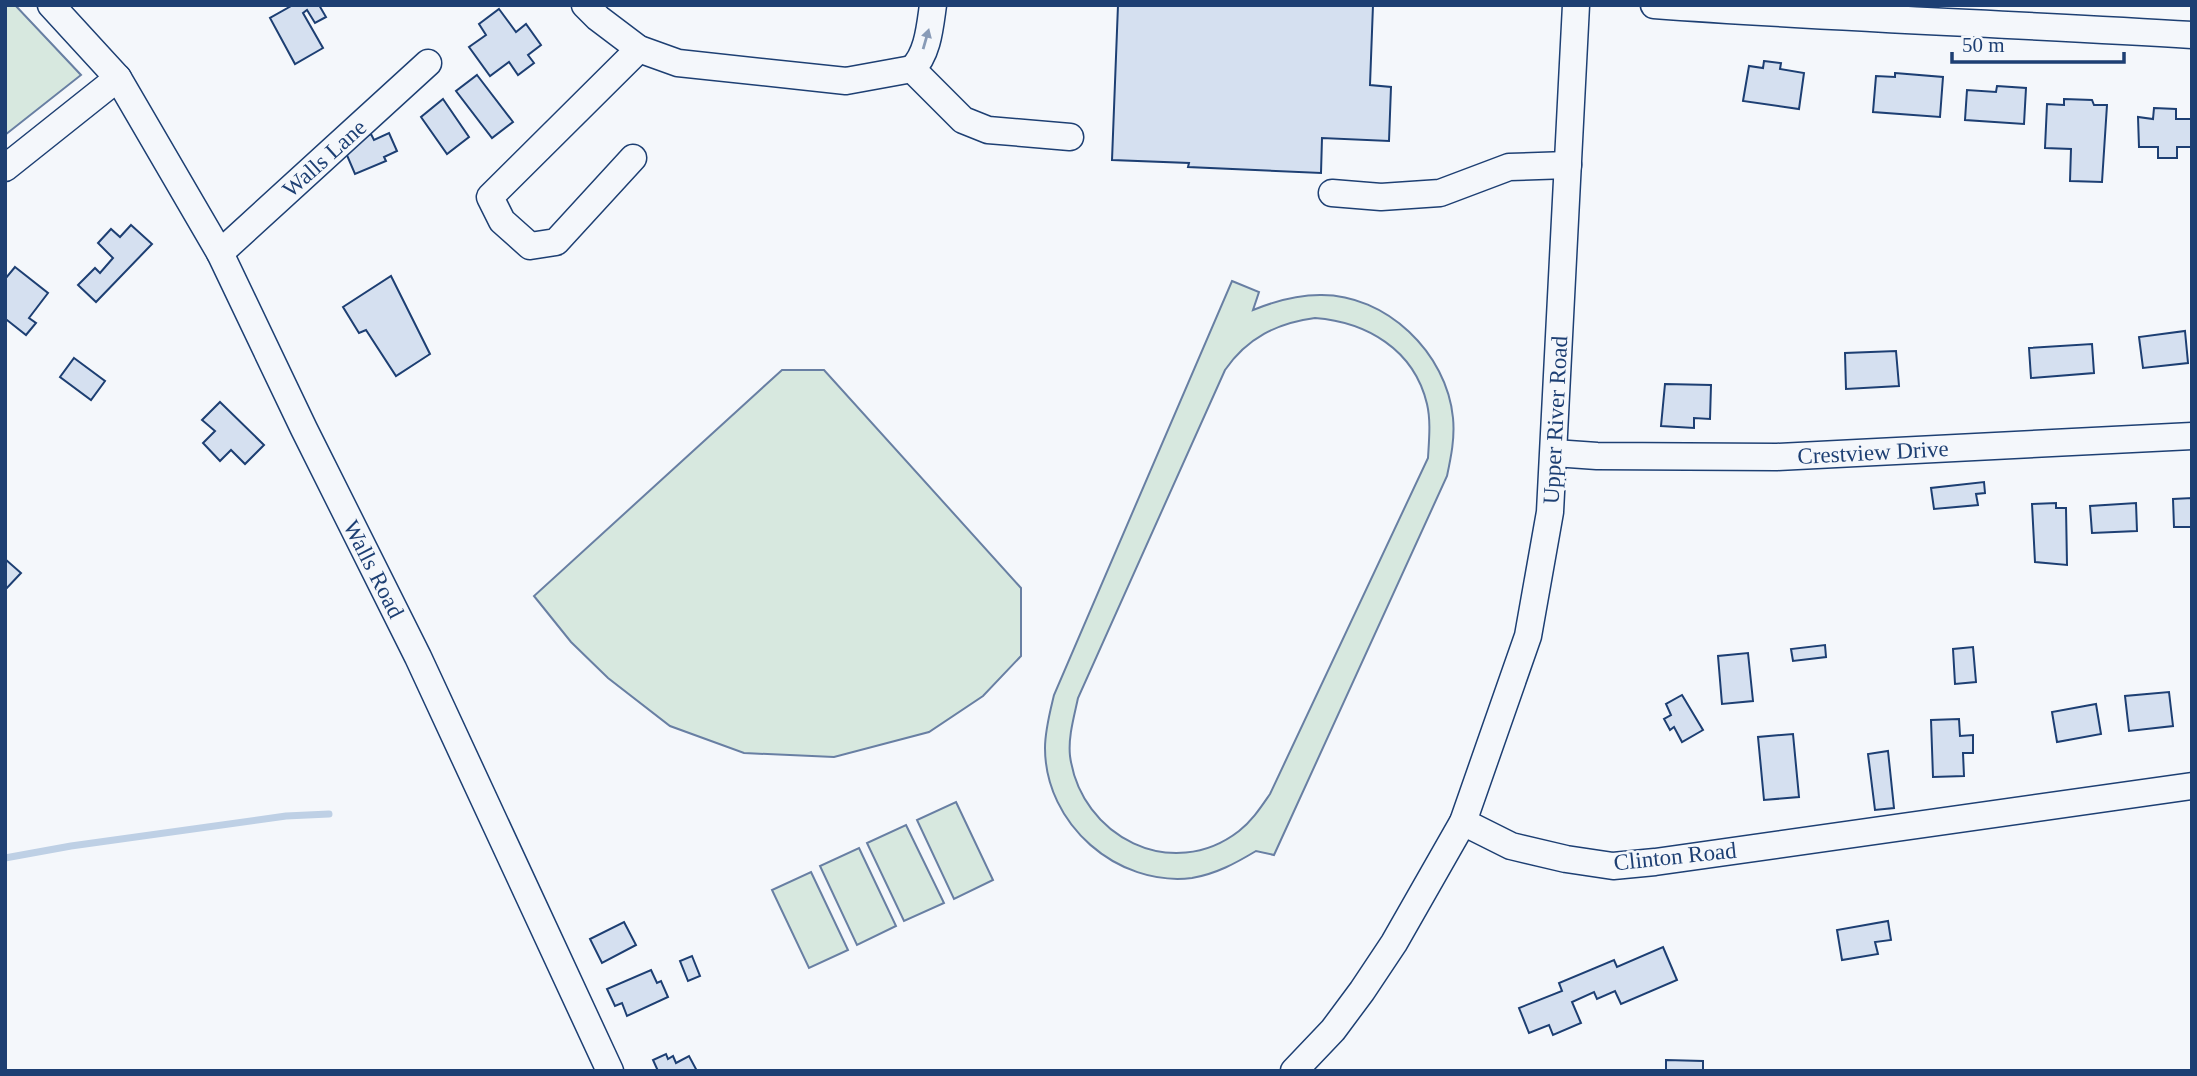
<svg xmlns="http://www.w3.org/2000/svg" width="2197" height="1076" viewBox="0 0 2197 1076" font-family="Georgia,serif">
	<style>
		.green { fill: #d7e8df; stroke: #687fa3; stroke-width: 2; fill-rule: evenodd }
		.lines { fill: none; stroke-linecap: round; stroke-linejoin: round }
		.stream { stroke: #bed0e5; stroke-width: 7 }
		.building { fill: #d5e0f0; stroke: #1d3f73; stroke-width: 2 }
		.minor-casing { stroke: #1d3f73; stroke-width: 29 }
		.minor { stroke: #f4f7fb; stroke-width: 26 }
		.oneway { fill: #889bb7 }
		.labels { text-anchor: middle; stroke-width: 5; stroke-linejoin: round; paint-order: stroke }
		.street-label { font-size: 23px; fill: #1d3f73; stroke: #f4f7fb }
	</style>
	<rect width="100%" height="100%" fill="#f4f7fb"/>
	<!-- green -->
	<g class="green">
		<path d="M 5,5 L 15,5 L 81,75 L 5,135 Z"/>
		<path d="M 1232,281 L 1259,292 L 1253,310 C 1275,301 1296,295 1320,295 C 1386,294 1447,353 1453,418 C 1455,438 1451,457 1447,476 L 1274,855 L 1256,851 C 1236,863 1216,874 1192,878 C 1117,887 1045,824 1045,748 C 1045,730 1050,712 1054,695 ZM 1315,318 C 1366,322 1414,349 1427,404 C 1431,421 1429,440 1428,458 L 1270,794 C 1261,807 1252,821 1239,831 C 1172,883 1081,837 1070,756 C 1068,737 1074,717 1078,698 L 1225,370 C 1247,338 1277,323 1315,318 Z"/>
		<path d="M 782,370 L 824,370 L 1021,588 L 1021,656 L 983,696 L 929,732 L 834,757 L 744,753 L 670,726 L 608,678 L 571,642 L 534,596 Z"/>
		<path d="M 956,802 L 993,880 L 954,899 L 917,820 Z"/>
		<path d="M 906,825 L 944,903 L 904,921 L 867,843 Z"/>
		<path d="M 859,848 L 896,926 L 857,945 L 820,866 Z"/>
		<path d="M 811,872 L 848,950 L 809,968 L 772,890 Z"/>
	</g>
	<g class="lines">
		<!-- stream -->
		<path class="stream" d="M 5,858 L 71,846 L 286,816 L 329,814"/>
	</g>
	<!-- building -->
	<g class="building">
		<path d="M 293,5 L 319,5 L 326,17 L 315,23 L 307,10 L 303,13 L 323,48 L 295,64 L 270,18 Z"/>
		<path d="M 1118,5 L 1373,5 L 1370,85 L 1391,87 L 1389,141 L 1322,138 L 1321,173 L 1188,167 L 1189,163 L 1112,160 Z"/>
		<path d="M 499,9 L 516,32 L 526,24 L 541,45 L 528,55 L 534,63 L 518,75 L 509,62 L 490,76 L 469,47 L 486,35 L 479,24 Z"/>
		<path d="M 1764,61 L 1781,63 L 1780,69 L 1804,73 L 1799,109 L 1743,101 L 1749,66 L 1763,68 Z"/>
		<path d="M 1895,73 L 1943,77 L 1940,117 L 1873,112 L 1876,76 L 1895,77 Z"/>
		<path d="M 477,75 L 513,122 L 492,138 L 456,91 Z"/>
		<path d="M 1997,86 L 2026,88 L 2024,124 L 1965,120 L 1967,90 L 1996,92 Z"/>
		<path d="M 443,99 L 469,137 L 447,154 L 421,117 Z"/>
		<path d="M 2064,99 L 2092,100 L 2094,105 L 2107,105 L 2102,182 L 2070,181 L 2071,149 L 2045,148 L 2047,104 L 2064,105 Z"/>
		<path d="M 2154,108 L 2176,109 L 2176,119 L 2192,119 L 2192,147 L 2177,147 L 2177,158 L 2158,158 L 2158,147 L 2139,147 L 2138,117 L 2153,119 Z"/>
		<path d="M 389,133 L 397,151 L 384,157 L 386,161 L 355,174 L 343,146 L 371,134 L 374,140 Z"/>
		<path d="M 131,225 L 152,244 L 96,302 L 78,285 L 95,268 L 100,273 L 113,258 L 98,243 L 111,229 L 120,237 Z"/>
		<path d="M 15,267 L 48,293 L 29,318 L 36,323 L 26,335 L 7,320 L 5,322 L 5,279 Z"/>
		<path d="M 391,276 L 430,354 L 396,376 L 366,330 L 359,333 L 343,307 Z"/>
		<path d="M 2185,331 L 2188,363 L 2143,368 L 2139,337 Z"/>
		<path d="M 2092,344 L 2094,373 L 2031,378 L 2029,348 Z"/>
		<path d="M 1896,351 L 1899,386 L 1846,389 L 1845,353 Z"/>
		<path d="M 74,358 L 105,381 L 91,400 L 60,377 Z"/>
		<path d="M 1665,384 L 1711,385 L 1710,419 L 1694,418 L 1694,428 L 1661,426 Z"/>
		<path d="M 220,402 L 264,445 L 245,464 L 231,450 L 220,461 L 203,443 L 215,431 L 202,420 Z"/>
		<path d="M 1984,482 L 1985,493 L 1976,494 L 1978,505 L 1934,509 L 1931,488 Z"/>
		<path d="M 2192,498 L 2192,527 L 2174,527 L 2173,499 Z"/>
		<path d="M 2056,503 L 2056,508 L 2066,508 L 2067,565 L 2035,562 L 2032,504 Z"/>
		<path d="M 2136,503 L 2137,531 L 2092,533 L 2090,506 Z"/>
		<path d="M 5,559 L 21,573 L 5,590 Z"/>
		<path d="M 1825,645 L 1826,657 L 1793,661 L 1791,649 Z"/>
		<path d="M 1973,647 L 1976,682 L 1955,684 L 1953,649 Z"/>
		<path d="M 1748,653 L 1753,701 L 1722,704 L 1718,656 Z"/>
		<path d="M 2169,692 L 2173,726 L 2129,731 L 2125,696 Z"/>
		<path d="M 1682,695 L 1703,730 L 1682,742 L 1674,727 L 1670,730 L 1664,719 L 1671,715 L 1666,704 Z"/>
		<path d="M 2096,704 L 2101,734 L 2057,742 L 2052,712 Z"/>
		<path d="M 1959,719 L 1960,736 L 1973,735 L 1973,753 L 1963,753 L 1964,776 L 1933,777 L 1931,720 Z"/>
		<path d="M 1793,734 L 1799,797 L 1764,800 L 1758,737 Z"/>
		<path d="M 1888,751 L 1894,808 L 1875,810 L 1868,754 Z"/>
		<path d="M 1888,921 L 1891,940 L 1875,942 L 1878,954 L 1842,960 L 1837,930 Z"/>
		<path d="M 624,922 L 636,945 L 602,963 L 590,939 Z"/>
		<path d="M 1663,947 L 1677,980 L 1621,1004 L 1615,991 L 1597,999 L 1594,992 L 1572,1002 L 1581,1023 L 1553,1035 L 1549,1025 L 1529,1033 L 1519,1008 L 1562,991 L 1559,983 L 1614,960 L 1617,967 Z"/>
		<path d="M 692,956 L 700,976 L 688,981 L 680,961 Z"/>
		<path d="M 651,970 L 657,983 L 661,981 L 668,997 L 627,1016 L 622,1003 L 615,1006 L 607,989 Z"/>
		<path d="M 666,1054 L 668,1059 L 673,1056 L 676,1063 L 689,1056 L 697,1071 L 658,1071 L 653,1060 Z"/>
		<path d="M 1666,1060 L 1703,1061 L 1703,1071 L 1666,1071 Z"/>
	</g>
	<g class="lines">
		<!-- minor casing -->
		<g class="minor-casing">
			<g id="minor">
				<path d="M 51,5 L 118,78 L 220,253 L 304,429 L 418,657 L 610,1071"/>
				<path d="M 585,5 L 598,18 L 639,49 L 678,63 L 846,81 L 912,69 L 963,120 L 988,130 L 1070,137"/>
				<path d="M 1654,5 C 1833,18 2012,24 2192,35"/>
				<path d="M 912,69 C 928,54 930,26 933,5"/>
				<path d="M 633,158 L 556,242 L 530,246 L 502,221 L 490,197 L 639,49"/>
				<path d="M 5,168 L 118,78"/>
				<path d="M 1332,193 L 1381,197 L 1440,193 L 1509,167 L 1568,165"/>
				<path d="M 220,253 L 428,63"/>
				<path d="M 1554,453 L 1597,456 L 1777,457 L 2192,436"/>
				<path d="M 1463,822 L 1511,846 L 1566,859 L 1613,866 L 1655,862 L 2192,786"/>
				<path d="M 1294,1071 L 1333,1030 L 1362,991 L 1394,943 L 1463,822 L 1528,636 L 1550,512 L 1576,5"/>
			</g>
		</g>
		<!-- minor -->
		<use href="#minor" class="minor"/>
	</g>
	<!-- one-way arrows -->
	<defs><path id="oneway-solid" d="M-6-.8H1V-3.2L6.5 0L1 3.2V.8H-6Z" transform="scale(1.75)"/></defs>
	<use class="oneway" href="#oneway-solid" transform="translate(926 39) rotate(-74)"/>
	<g class="labels">
		<!-- street labels -->
		<g class="street-label">
			<text transform="translate(324 158) rotate(-42)" y="8">Walls Lane</text>
			<text transform="translate(1555 420) rotate(-87)" y="8">Upper River Road</text>
			<text transform="translate(1873 452) rotate(-3)" y="8">Crestview Drive</text>
			<text transform="translate(374 569) rotate(63)" y="8">Walls Road</text>
			<text transform="translate(1675 856) rotate(-6)" y="8">Clinton Road</text>
		</g>
	</g>
	<!-- border -->
	<rect width="2197" height="1076" fill="none" stroke="#1d3f73" stroke-width="14"/>
	<!-- scale -->
	<path d="M1952 52v10h172v-10" fill="none" stroke="#1d3f73" stroke-width="3.5"/>
	<text x="1962" y="52" font-size="21" fill="#1d3f73" stroke="#f4f7fb" stroke-width="5" paint-order="stroke">50 m</text>
</svg>
